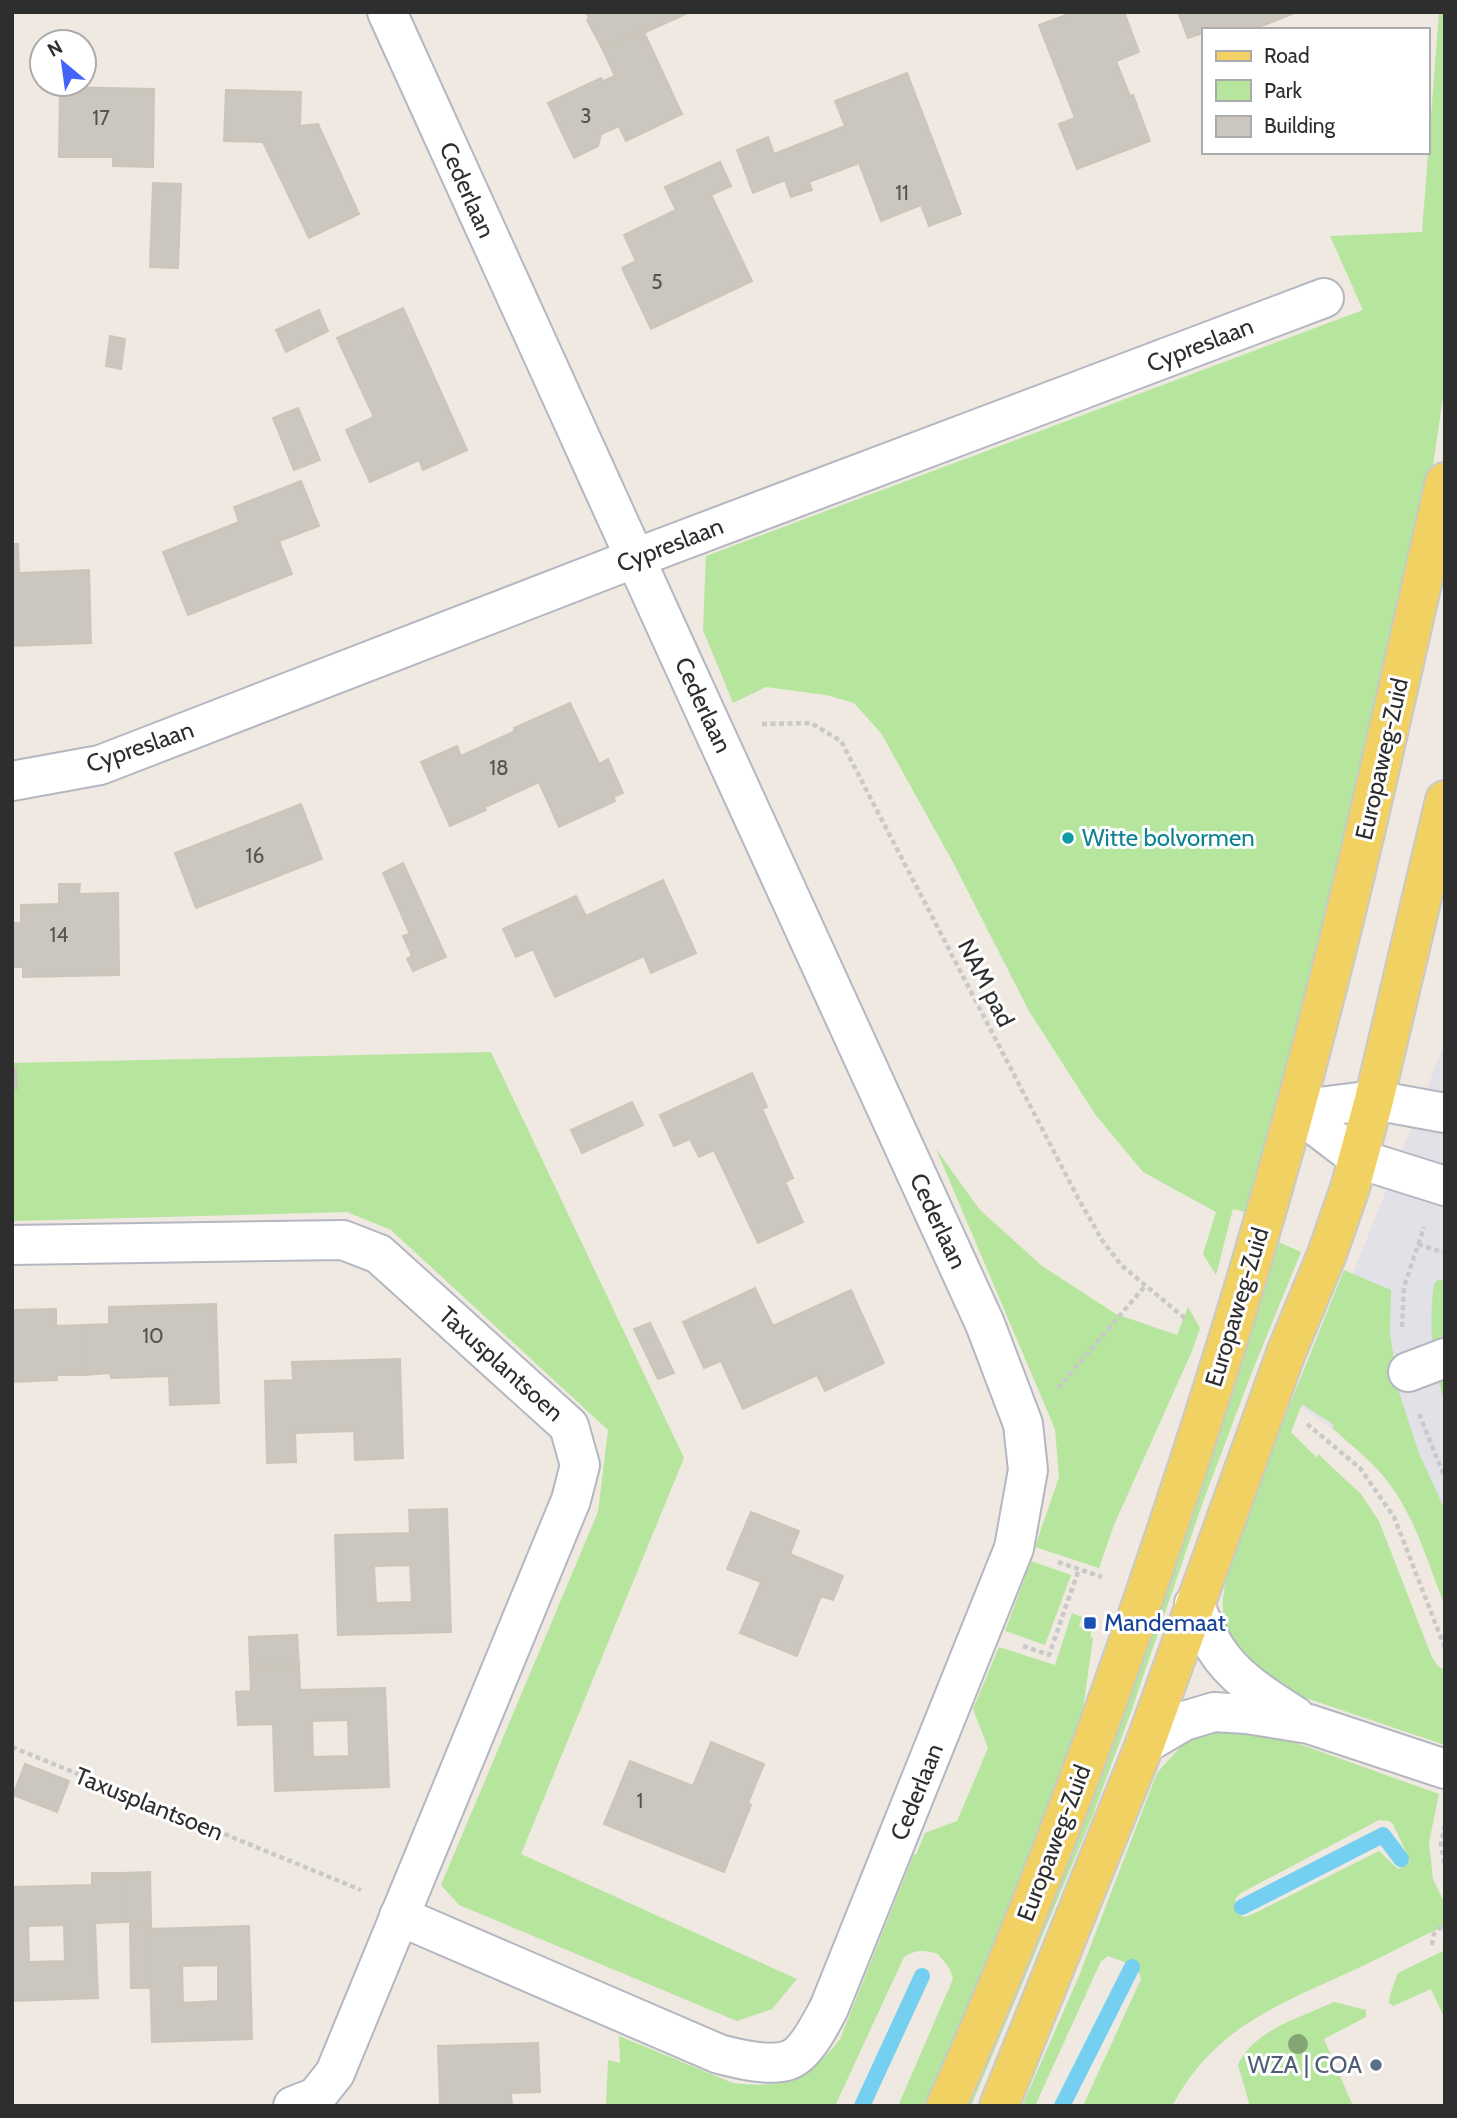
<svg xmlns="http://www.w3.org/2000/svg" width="1457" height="2118" viewBox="0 0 1457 2118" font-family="Cabin,sans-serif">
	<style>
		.industrial { fill: #e3e1e8 }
		.green { fill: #b6e59e; fill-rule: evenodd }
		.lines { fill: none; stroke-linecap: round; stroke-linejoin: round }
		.stream { stroke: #75cff0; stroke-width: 16 }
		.building { fill: #cbc7bf; stroke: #cbc5ba; stroke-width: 2; fill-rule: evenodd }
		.minor-casing { stroke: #b4b7c1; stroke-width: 42 }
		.major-casing { stroke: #c9c9c9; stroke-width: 42 }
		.path { stroke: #c9c9c9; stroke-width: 4.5; stroke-dasharray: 5 3.5; stroke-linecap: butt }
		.minor { stroke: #fff; stroke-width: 38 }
		.major { stroke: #f2d163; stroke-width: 38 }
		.tree { fill: #84a574 }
		.culture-dot { fill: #0f9aa8; stroke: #fff; stroke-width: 2.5 }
		.transit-dot { fill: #1a4fb4; stroke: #fff; stroke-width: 2.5 }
		.service-dot { fill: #5c6f8a; stroke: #fff; stroke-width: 2.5 }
		.labels { text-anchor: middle; stroke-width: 6; stroke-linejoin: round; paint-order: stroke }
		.number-label { font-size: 21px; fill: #555452 }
		.street-label { font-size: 24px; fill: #2e2e2e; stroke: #fff }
		.culture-label { font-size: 24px; fill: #0d838f; stroke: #fff; text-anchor: start }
		.transit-label { font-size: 24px; fill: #164399; stroke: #fff; text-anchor: start }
		.service-label { font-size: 24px; fill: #4e5e75; stroke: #fff; text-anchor: end }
	</style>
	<rect width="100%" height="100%" fill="#efe9e1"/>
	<!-- industrial -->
	<path class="industrial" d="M 1445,1043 L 1445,1596 L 1410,1511 L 1367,1454 L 1300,1406 Z"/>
	<!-- green -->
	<g class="green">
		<path d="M 1439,12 L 1445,12 L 1445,383 L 1422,541 L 1250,1213 L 1233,1209 L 1216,1275 L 1203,1254 L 1216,1212 L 1143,1172 L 1095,1114 L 1029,1011 L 954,864 L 881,733 L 854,703 L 826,695 L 766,687 L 733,703 L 703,630 L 706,556 L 1363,310 L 1330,236 L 1422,232 Z"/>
		<path d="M 491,1052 L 684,1458 L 521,1854 L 797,1979 L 772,2009 L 737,2021 L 459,1905 L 441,1885 L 598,1512 L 608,1430 L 391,1230 L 347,1212 L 12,1221 L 12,1063 Z"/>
		<path d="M 936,1149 L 980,1210 L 1042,1266 L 1116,1314 L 1177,1335 L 1188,1307 L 1200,1328 L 1192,1351 L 1114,1525 L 1099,1568 L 1035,1547 L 1059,1477 L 1055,1429 Z"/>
		<path d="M 1274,1240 L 1301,1252 L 1252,1372 L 1204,1499 L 1131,1712 L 1092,1817 L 971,2106 L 959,2106 Z"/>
		<path d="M 1344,1270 L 1391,1290 L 1390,1333 L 1399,1392 L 1419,1453 L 1445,1510 L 1445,1606 C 1429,1566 1416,1520 1391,1486 C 1375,1463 1352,1446 1332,1428 L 1334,1425 L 1302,1404 L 1291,1432 L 1317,1458 L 1318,1454 L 1361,1494 L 1379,1521 L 1431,1655 L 1437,1665 L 1445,1671 L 1445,1745 L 1270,1686 C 1255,1677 1249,1668 1240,1653 C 1220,1622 1220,1610 1227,1574 L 1270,1454 Z"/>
		<path d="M 1438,1280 L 1445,1281 L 1445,1404 C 1432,1365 1428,1324 1434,1284 Z"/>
		<path d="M 1031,1561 L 1071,1575 L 1045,1645 L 1005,1631 Z"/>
		<path d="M 1072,1613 L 1082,1617 L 1079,1626 L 1092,1630 L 1090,1637 L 1093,1638 L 1078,1744 L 931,2106 L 898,2106 L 953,1979 L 950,1969 L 938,1954 C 925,1950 916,1949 904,1957 L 835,2106 L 606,2106 L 608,2060 L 620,2063 L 619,2036 L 733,2083 C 783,2089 809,2080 840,2039 L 914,1854 L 916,1855 L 925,1833 L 957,1821 L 988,1748 L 973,1709 L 999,1647 L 1055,1665 Z"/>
		<path d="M 1223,1728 L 1274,1735 L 1439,1794 L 1429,1842 L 1433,1879 L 1445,1904 L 1445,1926 C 1415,1939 1387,1955 1358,1968 C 1279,2005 1216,2025 1172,2106 L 1083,2106 L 1141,1979 C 1139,1964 1120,1961 1108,1956 L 1101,1961 L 1035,2106 L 1022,2106 L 1079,1976 L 1157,1773 L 1182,1745 L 1195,1737 ZM 1379,1820 L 1389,1821 L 1393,1824 L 1410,1861 L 1398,1869 L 1379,1851 L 1257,1912 L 1245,1917 L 1238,1914 L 1235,1899 L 1241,1893 Z"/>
		<path d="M 1445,1950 L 1445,2019 L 1431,1989 L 1393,2006 L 1389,2003 L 1390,1995 L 1398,1973 Z"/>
		<path d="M 1334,2002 L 1366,2010 L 1366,2017 L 1324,2039 L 1353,2106 L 1250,2106 L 1238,2065 C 1253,2030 1302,2017 1334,2002 Z"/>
	</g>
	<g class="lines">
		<!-- stream -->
		<g class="stream">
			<path d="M 1242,1907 L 1383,1835 L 1401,1859"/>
			<path d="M 862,2106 L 922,1976"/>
			<path d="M 1062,2106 L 1132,1967"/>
		</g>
	</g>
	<!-- building -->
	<g class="building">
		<path d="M 586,12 L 687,12 L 688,13 L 644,33 L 643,30 L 602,48 L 587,20 L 589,19 Z"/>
		<path d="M 1074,12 L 1124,12 L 1139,52 L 1116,61 L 1130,96 L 1133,95 L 1150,141 L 1077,169 L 1059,124 L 1075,118 L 1039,25 Z"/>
		<path d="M 1178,12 L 1291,12 L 1292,14 L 1251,30 L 1203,30 L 1203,33 L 1188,38 Z"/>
		<path d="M 643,30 L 682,114 L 626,141 L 619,126 L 601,134 L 598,146 L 574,158 L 548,103 L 601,78 L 603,81 L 615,76 L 602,48 Z"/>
		<path d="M 907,73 L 961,214 L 929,226 L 921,205 L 881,221 L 859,163 L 809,182 L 812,190 L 791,197 L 785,180 L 753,193 L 737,150 L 768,137 L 774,154 L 845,126 L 835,101 Z"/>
		<path d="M 60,87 L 154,89 L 153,167 L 113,166 L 113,157 L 59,157 Z"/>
		<path d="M 226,90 L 301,92 L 300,126 L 318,124 L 359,214 L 309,238 L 263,142 L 224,141 Z"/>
		<path d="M 720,162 L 731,186 L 711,195 L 752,281 L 651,329 L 622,268 L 636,261 L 624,235 L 676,210 L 665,187 Z"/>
		<path d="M 153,183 L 181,184 L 178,268 L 150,267 Z"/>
		<path d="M 403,308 L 467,450 L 423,470 L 419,460 L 370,482 L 346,430 L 374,417 L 337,338 Z"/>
		<path d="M 319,310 L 328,331 L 286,352 L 276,330 Z"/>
		<path d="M 110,336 L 125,339 L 121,369 L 106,366 Z"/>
		<path d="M 298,408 L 320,460 L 294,470 L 273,418 Z"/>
		<path d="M 301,481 L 319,526 L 279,541 L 292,574 L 188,615 L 163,552 L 239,522 L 234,507 Z"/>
		<path d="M 12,544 L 18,544 L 19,573 L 89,570 L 91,643 L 12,646 Z"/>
		<path d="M 570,703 L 599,764 L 608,759 L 623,793 L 613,797 L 615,801 L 559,827 L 539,782 L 485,807 L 486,810 L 450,826 L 421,762 L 457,746 L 461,756 L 515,731 L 514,728 Z"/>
		<path d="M 301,804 L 322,859 L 196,908 L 175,853 Z"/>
		<path d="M 403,863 L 446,957 L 413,971 L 407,959 L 412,956 L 403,936 L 410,934 L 383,873 Z"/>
		<path d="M 663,880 L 696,953 L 651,973 L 644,956 L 555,997 L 533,949 L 516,957 L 503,929 L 576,896 L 586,916 Z"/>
		<path d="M 59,884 L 80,884 L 79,894 L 118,893 L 119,975 L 23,977 L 23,967 L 12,967 L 12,923 L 21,923 L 21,905 L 59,904 Z"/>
		<path d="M 12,1068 L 16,1068 L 17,1089 L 12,1089 Z"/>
		<path d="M 752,1073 L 767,1107 L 762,1109 L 793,1178 L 785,1182 L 803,1222 L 758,1243 L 714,1150 L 699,1157 L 690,1139 L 674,1146 L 660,1115 Z"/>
		<path d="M 632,1102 L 643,1125 L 582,1153 L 571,1130 Z"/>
		<path d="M 755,1288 L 773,1326 L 851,1290 L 884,1363 L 825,1391 L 817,1375 L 743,1409 L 721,1361 L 704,1368 L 683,1322 Z"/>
		<path d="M 216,1304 L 219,1403 L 170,1405 L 169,1376 L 111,1378 L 110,1373 L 84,1375 L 82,1325 L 109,1324 L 109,1307 Z"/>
		<path d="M 56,1309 L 56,1326 L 82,1325 L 84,1375 L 57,1375 L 57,1380 L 12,1382 L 12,1310 Z"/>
		<path d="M 650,1323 L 674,1373 L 658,1379 L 634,1329 Z"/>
		<path d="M 400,1359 L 403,1458 L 355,1460 L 354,1431 L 295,1433 L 296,1462 L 267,1463 L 265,1381 L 293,1380 L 292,1362 Z"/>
		<path d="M 447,1509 L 451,1632 L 338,1635 L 335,1535 L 410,1533 L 409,1510 ZM 410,1565 L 412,1602 L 376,1603 L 374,1566 Z"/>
		<path d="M 751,1512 L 799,1531 L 790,1554 L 843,1576 L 833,1600 L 821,1596 L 797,1656 L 740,1633 L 761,1582 L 727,1569 Z"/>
		<path d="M 297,1635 L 299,1664 L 250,1665 L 249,1637 Z"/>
		<path d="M 299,1664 L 300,1690 L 385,1688 L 389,1787 L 275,1791 L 273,1724 L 238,1725 L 236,1692 L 251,1691 L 250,1665 ZM 348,1720 L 349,1756 L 313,1757 L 312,1721 Z"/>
		<path d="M 711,1742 L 764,1764 L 748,1803 L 751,1805 L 724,1872 L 604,1824 L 630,1761 L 693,1786 Z"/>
		<path d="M 25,1764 L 69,1781 L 57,1812 L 13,1795 Z"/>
		<path d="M 150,1872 L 151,1921 L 122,1922 L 121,1873 Z"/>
		<path d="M 92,1873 L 121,1873 L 122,1922 L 95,1923 L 98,1998 L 12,2001 L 12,1887 L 92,1885 ZM 64,1925 L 65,1961 L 29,1962 L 28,1926 Z"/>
		<path d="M 130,1921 L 151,1921 L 151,1988 L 131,1988 Z"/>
		<path d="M 249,1926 L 252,2039 L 152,2042 L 149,1929 ZM 218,1965 L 218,2001 L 183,2003 L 182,1966 Z"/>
		<path d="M 538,2043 L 540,2092 L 511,2093 L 512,2106 L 440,2106 L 438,2046 Z"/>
	</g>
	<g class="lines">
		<!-- minor casing -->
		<g class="minor-casing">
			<g id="minor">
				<path d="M 387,12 C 584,450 786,887 985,1324 L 1023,1424 L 1028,1470 L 1014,1548 L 829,2008 C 821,2023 806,2054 789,2060 C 770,2067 738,2059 719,2054 L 399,1916"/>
				<path d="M 12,781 L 100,765 L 633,559 L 1324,298"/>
				<path d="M 1295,1110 L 1359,1159 L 1445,1186"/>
				<path d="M 1295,1110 L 1374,1100 L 1445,1113"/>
				<path d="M 12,1245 L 343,1240 L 379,1254 L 569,1426 L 580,1465 L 571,1500 L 335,2073 L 316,2097 L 293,2106"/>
				<path d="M 1408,1372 L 1445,1358"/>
				<path d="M 1194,1604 C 1201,1619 1207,1635 1216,1649 C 1235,1679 1266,1697 1295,1716"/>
				<path d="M 1145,1744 L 1184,1721 L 1214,1712 L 1247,1714 L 1309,1724 L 1445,1769"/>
			</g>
		</g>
		<!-- major casing -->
		<g class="major-casing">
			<g id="major">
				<path d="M 946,2106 C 1028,1923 1097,1737 1161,1547 C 1220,1372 1274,1194 1320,1015 C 1366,838 1404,660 1445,482"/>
				<path d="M 999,2106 L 1145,1744 L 1286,1353 L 1327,1254 L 1350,1188 L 1374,1100 L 1445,800"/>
			</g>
		</g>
		<!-- path -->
		<g class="path">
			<path d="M 762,724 L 811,723 L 841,741 L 1078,1198 L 1102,1240 L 1121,1265 L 1187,1320"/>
			<path d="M 1418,1244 L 1445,1253"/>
			<path d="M 1402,1327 L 1404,1287 L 1424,1227"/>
			<path d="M 1058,1388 L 1145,1286"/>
			<path d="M 1419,1414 L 1445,1478"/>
			<path d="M 1307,1424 L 1360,1468 L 1394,1517 L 1445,1648"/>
			<path d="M 1058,1562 L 1102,1577"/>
			<path d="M 1023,1646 L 1049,1655 L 1079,1569"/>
			<path d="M 12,1747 L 361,1890"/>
			<path d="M 1445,1825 L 1441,1844 L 1445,1867"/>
			<path d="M 1432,1945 L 1434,1934 L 1445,1923"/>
		</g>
		<!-- minor -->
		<use href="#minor" class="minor"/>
		<!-- major -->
		<use href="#major" class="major"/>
	</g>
	<!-- trees -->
	<circle class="tree" cx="1298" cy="2044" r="10"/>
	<!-- markers -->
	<circle class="culture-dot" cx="1068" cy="838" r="7"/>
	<rect class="transit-dot" x="1083" y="1616" width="14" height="14" rx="3.5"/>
	<circle class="service-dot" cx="1376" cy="2065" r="7"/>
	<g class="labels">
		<!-- number labels -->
		<g class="number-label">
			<text x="586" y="123">3</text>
			<text x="101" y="125">17</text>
			<text x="902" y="200">11</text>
			<text x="657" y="289">5</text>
			<text x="499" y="775">18</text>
			<text x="255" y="863">16</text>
			<text x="59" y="942">14</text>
			<text x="153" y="1343">10</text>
			<text x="640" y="1808">1</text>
		</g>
		<!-- street labels -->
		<g class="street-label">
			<text transform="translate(467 190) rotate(66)" y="8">Cederlaan</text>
			<text transform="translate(1200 345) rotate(-21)" y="8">Cypreslaan</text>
			<text transform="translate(670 545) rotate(-21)" y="8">Cypreslaan</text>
			<text transform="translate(703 705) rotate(65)" y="8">Cederlaan</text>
			<text transform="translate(140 747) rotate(-19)" y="8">Cypreslaan</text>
			<text transform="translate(1382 759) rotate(-77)" y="8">Europaweg-Zuid</text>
			<text transform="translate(986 983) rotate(63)" y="8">NAM pad</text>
			<text transform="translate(938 1221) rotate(65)" y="8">Cederlaan</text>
			<text transform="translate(1237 1307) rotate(-73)" y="8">Europaweg-Zuid</text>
			<text transform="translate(501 1364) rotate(42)" y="8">Taxusplantsoen</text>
			<text transform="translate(917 1792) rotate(-68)" y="8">Cederlaan</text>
			<text transform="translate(149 1804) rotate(22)" y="8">Taxusplantsoen</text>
			<text transform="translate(1054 1843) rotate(-69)" y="8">Europaweg-Zuid</text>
		</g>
		<!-- culture labels -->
		<g class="culture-label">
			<text x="1082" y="846">Witte bolvormen</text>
		</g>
		<!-- transit labels -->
		<g class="transit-label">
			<text x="1104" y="1631">Mandemaat</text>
		</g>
		<!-- service labels -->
		<g class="service-label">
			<text x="1362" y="2073">WZA | COA</text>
		</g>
	</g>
	<!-- border -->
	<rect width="1457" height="2118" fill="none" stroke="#2e2e2e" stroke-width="28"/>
	<!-- legend -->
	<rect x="1202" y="28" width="228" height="126" fill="#ffffff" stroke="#ababab" stroke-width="2"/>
	<rect x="1216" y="51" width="35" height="10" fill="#f2d163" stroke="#ababab" stroke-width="2"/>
	<text x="1264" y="63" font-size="21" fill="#2e2e2e">Road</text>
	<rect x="1216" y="80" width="35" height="21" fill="#b6e59e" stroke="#ababab" stroke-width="2"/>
	<text x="1264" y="98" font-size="21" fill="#2e2e2e">Park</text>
	<rect x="1216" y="116" width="35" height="21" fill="#cbc7bf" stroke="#ababab" stroke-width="2"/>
	<text x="1264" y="133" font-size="21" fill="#2e2e2e">Building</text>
	<!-- north arrow -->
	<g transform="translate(63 63) rotate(331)"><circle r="33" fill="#ffffff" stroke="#ababab" stroke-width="2"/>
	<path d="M0-5L12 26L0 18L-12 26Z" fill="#4264fb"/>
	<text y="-10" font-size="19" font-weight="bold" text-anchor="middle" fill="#2e2e2e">N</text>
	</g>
</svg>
